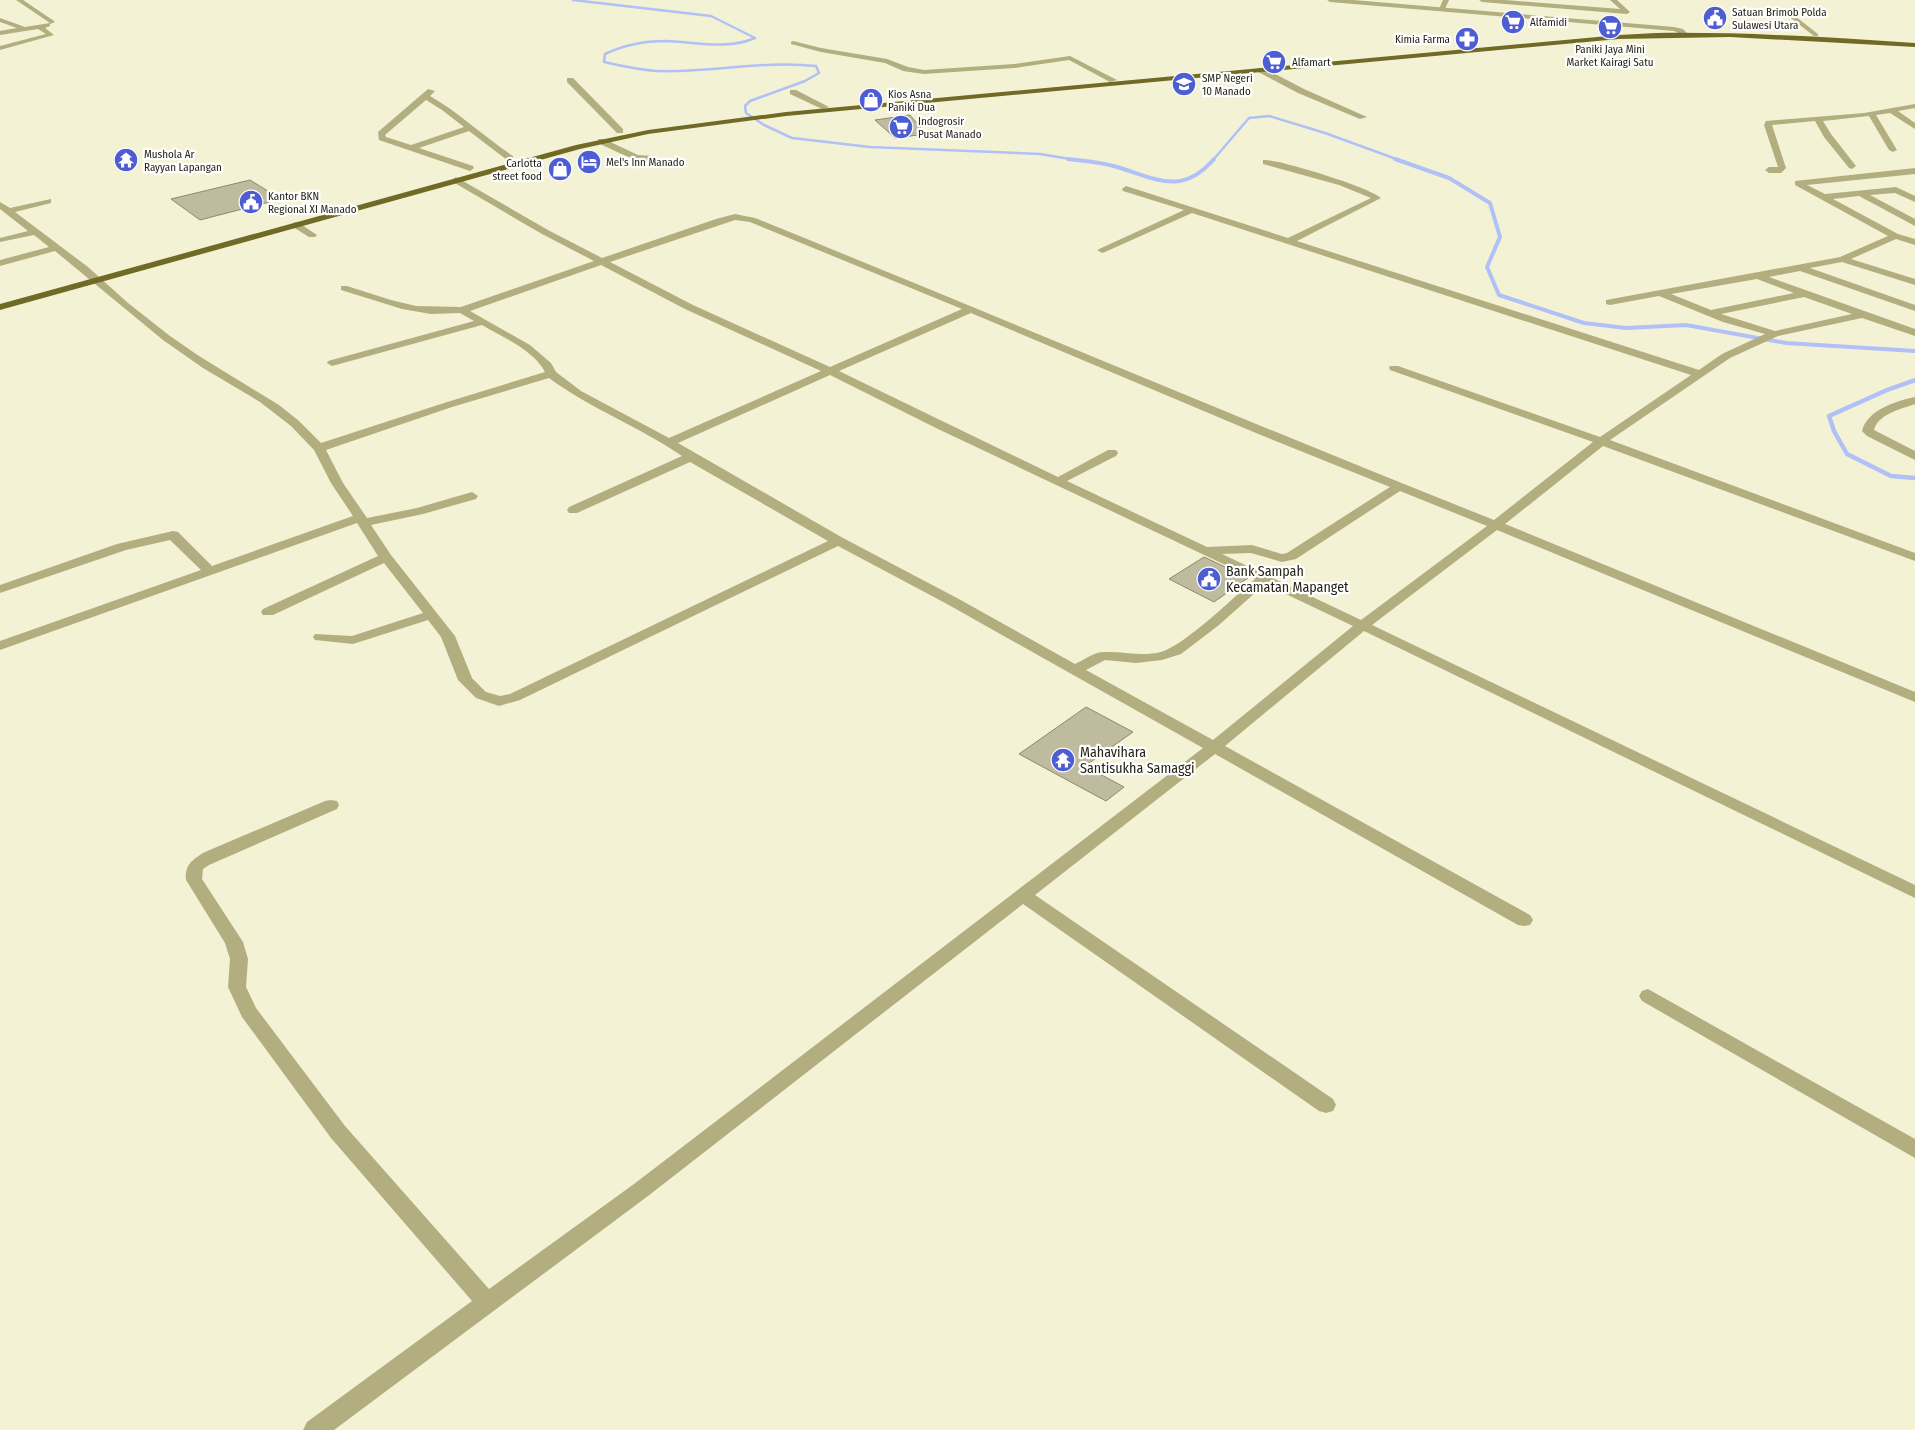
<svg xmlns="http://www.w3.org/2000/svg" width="1915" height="1430" viewBox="0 0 1915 1430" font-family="'Fira Sans Condensed',sans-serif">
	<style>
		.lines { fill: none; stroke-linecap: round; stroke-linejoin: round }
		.stream-far2 { stroke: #b1c0f7; stroke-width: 2.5 }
		.stream-far1 { stroke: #b1c0f7; stroke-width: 4 }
		.stream { stroke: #b1c0f7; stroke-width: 4.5 }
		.building { fill: #bebb9e; stroke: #8c8a6f }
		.minor { fill: #b2ae80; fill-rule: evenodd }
		.tertiary { fill: #b2ae80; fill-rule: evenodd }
		.trunk { fill: #716a26; fill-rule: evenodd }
		.labels { text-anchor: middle; stroke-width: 4.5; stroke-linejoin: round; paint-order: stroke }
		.far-poi-label { font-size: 11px; fill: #242318; stroke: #fff; text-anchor: start }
		.poi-label { font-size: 14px; fill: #242318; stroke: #fff; text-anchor: start }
	</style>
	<rect width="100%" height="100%" fill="#f4f2d4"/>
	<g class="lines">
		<!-- stream-far2 -->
		<g class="stream-far2">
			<path d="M 573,0 L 711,16 L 755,38 C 728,50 695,42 666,41 C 645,41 624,45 605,54 L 604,62 C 622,66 639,70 657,71 C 711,73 763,60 816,66 L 819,73 L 805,81 L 750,101 L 745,106 L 746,113 L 764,125 L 792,138 L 870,147 L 1040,154 L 1076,160"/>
			<path d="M 1213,160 L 1249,118 L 1269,116 L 1325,133 L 1399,160"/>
		</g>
		<!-- stream-far1 -->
		<g class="stream-far1">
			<path d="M 1068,159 C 1084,161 1102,162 1117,167 C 1157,179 1182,196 1214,159"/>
			<path d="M 1395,159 L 1449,178 L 1490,203 L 1500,237 L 1487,267 L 1499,295 L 1584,323 L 1626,328 L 1686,325 L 1786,343 L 1915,351"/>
		</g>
		<!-- stream -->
		<path class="stream" d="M 1915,380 L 1887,390 L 1829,416 L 1834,431 L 1847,454 L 1891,476 L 1915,478"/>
	</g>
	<!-- building -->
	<g class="building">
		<path d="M 910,115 L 926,134 L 895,138 L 875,120 Z"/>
		<path d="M 250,180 L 281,199 L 200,220 L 171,199 Z"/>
		<path d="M 1204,557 L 1219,564 L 1248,578 L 1214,602 L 1169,579 Z"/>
		<path d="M 1086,707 L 1133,732 L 1085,766 L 1124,787 L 1106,801 L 1019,754 Z"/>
	</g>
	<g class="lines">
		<!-- minor -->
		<g class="minor">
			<path d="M 16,0 L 23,0 L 54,21 L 55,22 L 50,24 L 50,26 L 45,28 L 54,35 L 0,50 L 0,46 L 46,34 L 38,29 L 0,35 L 0,31 L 17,28 L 0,22 L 0,18 L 25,27 L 50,23 Z"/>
			<path d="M 1443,0 L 1449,0 L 1445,9 L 1442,11 L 1439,9 Z"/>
			<path d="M 1479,0 L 1505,0 L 1620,9 L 1610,0 L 1617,0 L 1630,12 L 1627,14 L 1482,2 Z"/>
			<path d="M 1787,13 L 1791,13 L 1818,34 L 1818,36 L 1814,36 L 1787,15 Z"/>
			<path d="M 793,41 L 821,48 L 887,59 L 908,67 L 924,70 L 1014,64 L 1070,56 L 1117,80 L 1110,82 L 1069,60 L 1014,68 L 924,74 L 903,71 L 885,63 L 821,52 L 791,44 L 791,42 Z"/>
			<path d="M 1258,68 L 1264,68 L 1304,89 L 1367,117 L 1360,119 L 1298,93 L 1258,72 Z"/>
			<path d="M 567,78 L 573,78 L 623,129 L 623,133 L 617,133 L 567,82 Z"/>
			<path d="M 428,89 L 435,91 L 430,96 C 460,113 484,137 513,156 L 513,160 L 507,160 L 469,131 L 419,148 L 473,166 L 474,168 L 470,171 L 379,140 L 378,132 ZM 426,100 L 442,110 L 464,127 L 411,145 L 386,137 L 385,135 Z"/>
			<path d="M 790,90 L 796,90 L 829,107 L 822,109 L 790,94 Z"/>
			<path d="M 1915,104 L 1915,108 L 1898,111 L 1915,123 L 1915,129 L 1890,113 L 1876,115 L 1897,150 L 1893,152 L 1889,150 L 1869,116 L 1823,121 L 1831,134 L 1856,166 L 1852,169 L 1849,168 L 1824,137 L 1815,121 L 1772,125 L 1786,168 L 1781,173 L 1769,173 L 1765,170 L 1769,167 L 1778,167 L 1764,125 L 1766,121 L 1864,113 Z"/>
			<path d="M 598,139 L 604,139 L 638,155 L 653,156 L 657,158 C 644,168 612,149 598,143 Z"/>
			<path d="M 1263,160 C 1276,158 1372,188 1381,198 L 1297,241 L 1699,370 L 1722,354 L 1765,334 L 1723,322 L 1659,296 L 1610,305 L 1606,304 L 1606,300 L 1840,257 L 1888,236 L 1795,185 L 1795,181 L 1915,168 L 1915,174 L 1807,185 L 1825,194 L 1896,187 L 1915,196 L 1915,202 L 1895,193 L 1870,195 L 1915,219 L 1915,226 L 1859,196 L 1833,199 L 1898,234 L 1915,239 L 1915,245 L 1896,239 L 1851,259 L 1915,279 L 1915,285 L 1842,262 L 1810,268 L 1915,305 L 1915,311 L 1800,271 L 1769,277 L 1915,329 L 1915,336 L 1862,318 L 1778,336 L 1730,358 L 1610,440 L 1915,553 L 1915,561 L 1603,446 L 1505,524 L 1915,692 L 1915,702 L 1497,530 L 1372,625 L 1915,885 L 1915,898 L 1364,631 L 1225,746 L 1530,915 L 1533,920 L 1530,925 L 1524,926 L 1518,925 L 1215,754 L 1035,895 L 1333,1099 L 1336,1105 L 1333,1111 L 1326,1113 L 1319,1111 L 1023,904 L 648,1196 L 334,1430 L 303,1430 L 307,1422 L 472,1301 L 331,1138 L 242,1017 L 228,987 L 230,959 L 225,943 L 186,880 C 184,865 193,859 205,852 L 325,801 L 331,800 L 337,801 L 339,805 L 337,809 L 209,865 L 203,869 L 202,879 L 243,942 L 248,959 L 246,987 L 256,1008 L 345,1126 L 489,1289 L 634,1184 L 1203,748 L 947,604 L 838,546 L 520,700 L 499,706 L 476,698 L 458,680 L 441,637 L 428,620 L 353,644 L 315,640 L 313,637 L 315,634 L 352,636 L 423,613 L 384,563 L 273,615 L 263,615 L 261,612 L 263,609 L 378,556 L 357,523 L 0,650 L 0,641 L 201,570 L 170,540 L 126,550 L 0,593 L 0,585 L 117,544 L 173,531 L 178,532 L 212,566 L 353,516 L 331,483 L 314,450 L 291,426 L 260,402 L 203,368 L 163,340 L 55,251 L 0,266 L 0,260 L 49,247 L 34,235 L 0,242 L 0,238 L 28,231 L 0,209 L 0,202 L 10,208 L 51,199 L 51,203 L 15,212 L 88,267 L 128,303 L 170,336 L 199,356 L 279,405 L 299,421 L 321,443 L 444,403 L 545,372 C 534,350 502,337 482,325 L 332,366 L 327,363 L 328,361 L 474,321 L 460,313 L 431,314 L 402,309 L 341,290 L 341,286 L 347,286 L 391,300 L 416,306 L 461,307 L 594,261 L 542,234 L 453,182 L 452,180 L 456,177 L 548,230 L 602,258 L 716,219 L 735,214 L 755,218 C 1002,318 1247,422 1494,520 L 1593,442 L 1390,370 L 1389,368 L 1390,366 L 1398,366 L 1600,437 L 1691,375 L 1192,213 L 1105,252 L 1102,253 L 1097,250 L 1184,210 L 1123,191 L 1122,189 L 1126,186 L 1288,238 L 1371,198 L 1339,185 L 1263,164 ZM 735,220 L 750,222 L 962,309 L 830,367 L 693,305 L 610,262 ZM 601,265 L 685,309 L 821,371 L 669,438 L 581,391 L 556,372 L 551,363 L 530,345 L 470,311 ZM 1757,279 L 1794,293 L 1711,310 L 1671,294 ZM 1804,297 L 1852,314 L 1775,331 L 1721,314 ZM 971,313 L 1256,433 L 1390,487 L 1287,553 L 1282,554 L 1252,545 L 1207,547 L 1067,481 L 1116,456 L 1118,453 L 1116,450 L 1108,450 L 1058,477 L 839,371 ZM 830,375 L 938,429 L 1255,579 C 1234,597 1185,645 1161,652 C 1141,657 1123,651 1104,652 C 1094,652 1084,660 1075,664 L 957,598 L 843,538 L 678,443 ZM 549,378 C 591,409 640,427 682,456 L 569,507 L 567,510 L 569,513 L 577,513 L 690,462 L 828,541 L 510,694 L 500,696 L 486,692 L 472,678 L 455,636 L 391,555 L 371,525 L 423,514 L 476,499 L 478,496 L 472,492 L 417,508 L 367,518 L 343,483 L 326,450 L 452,407 ZM 1400,491 L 1487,526 L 1361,620 L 1222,554 L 1251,553 L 1282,562 L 1296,559 ZM 1265,584 L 1353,626 L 1213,740 L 1086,670 L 1105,660 L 1136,663 L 1162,660 L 1181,654 L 1219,625 Z"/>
			<path d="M 296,222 L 299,223 L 317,235 L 315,237 L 309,237 L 293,227 L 293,223 Z"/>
			<path d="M 1915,397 L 1915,404 C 1901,409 1878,414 1874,430 L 1915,451 L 1915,460 L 1867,436 L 1862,431 C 1867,410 1896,401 1915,397 Z"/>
			<path d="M 1648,989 L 1915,1139 L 1915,1158 L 1642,1001 L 1639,996 L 1642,991 Z"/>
		</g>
		<!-- tertiary -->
		<path class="tertiary" d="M 1327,0 L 1353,0 L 1674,27 L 1683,29 L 1688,34 L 1685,36 L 1674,31 L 1330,2 Z"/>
		<!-- trunk -->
		<path class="trunk" d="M 1656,33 C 1743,32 1829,37 1915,43 L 1915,47 L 1730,37 L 1619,39 L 786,116 L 648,134 L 580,149 L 0,310 L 0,304 L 576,145 L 648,130 L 786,112 L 1619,35 Z"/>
	</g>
	<!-- icons -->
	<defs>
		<g id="civic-disc" transform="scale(1.25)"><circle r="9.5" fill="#4d5ed3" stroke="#fff"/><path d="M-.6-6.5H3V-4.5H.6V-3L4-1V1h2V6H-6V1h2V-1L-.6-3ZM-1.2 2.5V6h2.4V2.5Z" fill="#fff"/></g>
		<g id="supermarket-disc" transform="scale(1.25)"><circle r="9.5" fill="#4d5ed3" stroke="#fff"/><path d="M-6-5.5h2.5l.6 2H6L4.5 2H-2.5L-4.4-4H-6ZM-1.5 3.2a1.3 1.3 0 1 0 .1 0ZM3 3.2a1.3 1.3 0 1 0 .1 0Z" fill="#fff"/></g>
		<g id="pharmacy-disc" transform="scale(1.25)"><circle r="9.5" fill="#4d5ed3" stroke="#fff"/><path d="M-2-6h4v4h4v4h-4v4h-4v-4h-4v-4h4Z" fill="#fff"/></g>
		<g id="school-disc" transform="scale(1.25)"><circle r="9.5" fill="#4d5ed3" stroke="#fff"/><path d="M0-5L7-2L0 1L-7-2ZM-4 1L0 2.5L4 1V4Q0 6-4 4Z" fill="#fff"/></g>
		<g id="shop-disc" transform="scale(1.25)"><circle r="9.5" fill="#4d5ed3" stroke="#fff"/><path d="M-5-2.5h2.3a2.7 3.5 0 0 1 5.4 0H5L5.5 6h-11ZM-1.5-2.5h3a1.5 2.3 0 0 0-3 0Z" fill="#fff"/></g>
		<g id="temple-disc" transform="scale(1.25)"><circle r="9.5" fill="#4d5ed3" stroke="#fff"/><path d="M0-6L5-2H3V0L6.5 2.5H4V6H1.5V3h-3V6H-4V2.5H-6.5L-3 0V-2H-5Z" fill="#fff"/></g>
		<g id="hotel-disc" transform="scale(1.25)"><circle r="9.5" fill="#4d5ed3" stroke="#fff"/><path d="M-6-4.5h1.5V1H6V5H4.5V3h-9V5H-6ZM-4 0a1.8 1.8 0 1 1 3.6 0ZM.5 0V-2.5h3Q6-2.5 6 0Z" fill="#fff"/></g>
	</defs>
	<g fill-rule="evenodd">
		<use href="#civic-disc" x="1715" y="18"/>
		<use href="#supermarket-disc" x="1513" y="22"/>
		<use href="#supermarket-disc" x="1610" y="27"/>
		<use href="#pharmacy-disc" x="1467" y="39"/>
		<use href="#supermarket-disc" x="1274" y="62"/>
		<use href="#school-disc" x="1184" y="84"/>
		<use href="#shop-disc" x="871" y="100"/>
		<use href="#supermarket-disc" x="901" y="127"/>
		<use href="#temple-disc" x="126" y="160"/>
		<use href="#hotel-disc" x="589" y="162"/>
		<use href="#shop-disc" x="560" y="169"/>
		<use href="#civic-disc" x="251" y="202"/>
		<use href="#civic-disc" x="1209" y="579"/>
		<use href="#temple-disc" x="1063" y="760"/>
	</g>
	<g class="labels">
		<!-- far-poi labels -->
		<g class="far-poi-label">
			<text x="1732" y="16">Satuan Brimob Polda<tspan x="1732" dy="13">Sulawesi Utara</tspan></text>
			<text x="1530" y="26">Alfamidi</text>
			<text x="1450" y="43" text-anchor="end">Kimia Farma</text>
			<text x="1610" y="53" text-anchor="middle">Paniki Jaya Mini<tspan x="1610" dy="13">Market Kairagi Satu</tspan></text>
			<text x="1292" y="66">Alfamart</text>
			<text x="1202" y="82">SMP Negeri<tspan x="1202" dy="13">10 Manado</tspan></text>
			<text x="888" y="98">Kios Asna<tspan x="888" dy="13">Paniki Dua</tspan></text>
			<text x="918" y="125">Indogrosir<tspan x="918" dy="13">Pusat Manado</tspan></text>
			<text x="144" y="158">Mushola Ar<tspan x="144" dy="13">Rayyan Lapangan</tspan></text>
			<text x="606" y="166">Mel's Inn Manado</text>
			<text x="542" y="167" text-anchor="end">Carlotta<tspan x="542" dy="13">street food</tspan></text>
			<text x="268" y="200">Kantor BKN<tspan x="268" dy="13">Regional XI Manado</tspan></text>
		</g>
		<!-- poi labels -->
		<g class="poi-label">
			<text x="1226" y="576">Bank Sampah<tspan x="1226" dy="16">Kecamatan Mapanget</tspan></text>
			<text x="1080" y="757">Mahavihara<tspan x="1080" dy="16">Santisukha Samaggi</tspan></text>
		</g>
	</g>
</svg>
